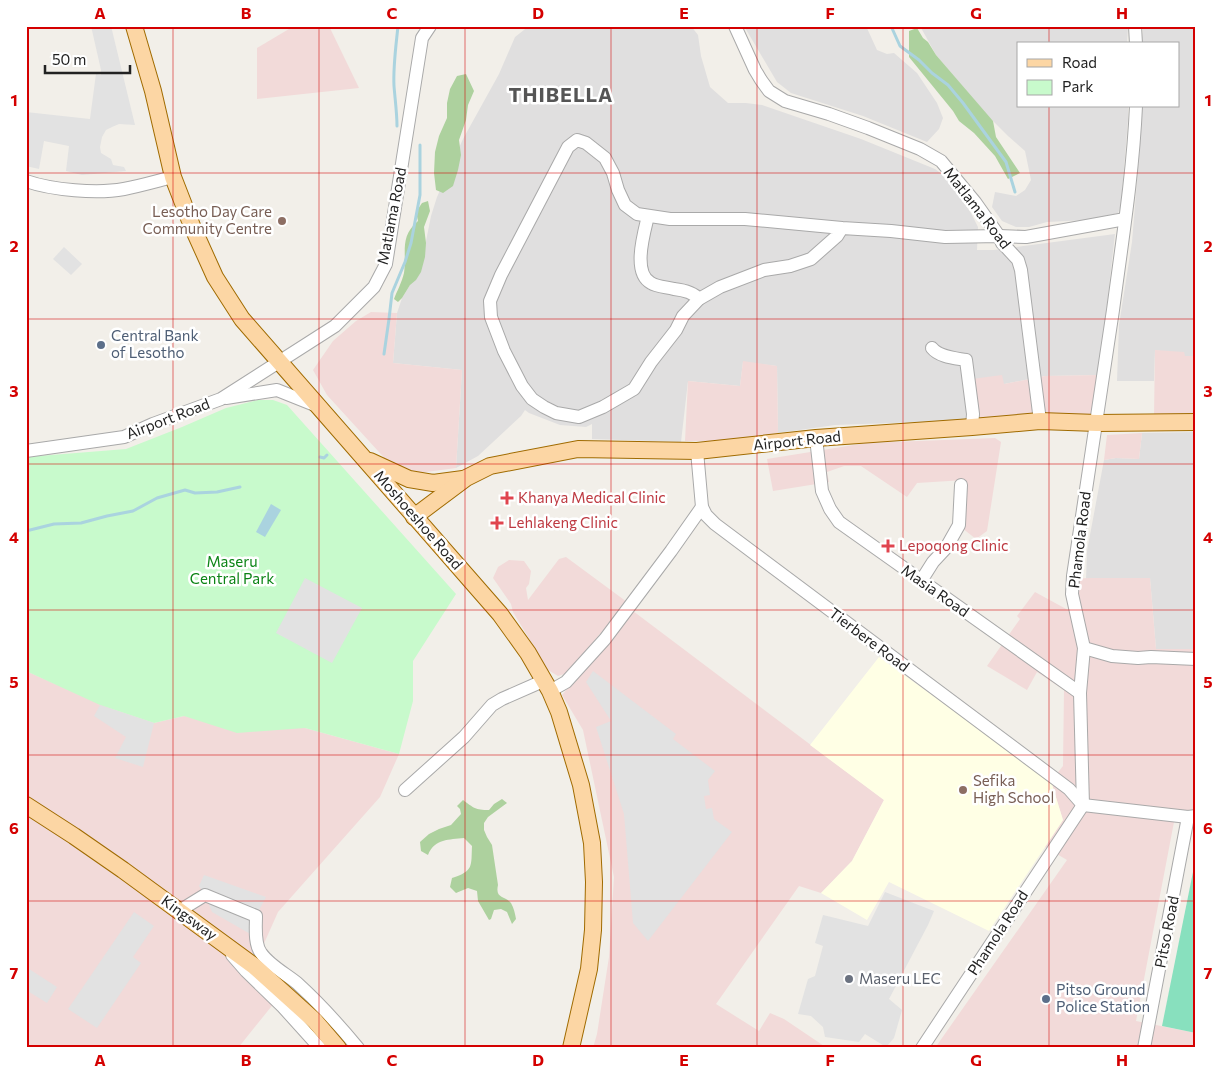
<svg xmlns="http://www.w3.org/2000/svg" width="1222" height="1074" viewBox="0 0 1222 1074" font-family="Commissioner,sans-serif">
	<style>
		.residential { fill: #e0dfdf }
		.commercial { fill: #f2dad9 }
		.education { fill: #ffffe5 }
		.forest { fill: #add19e }
		.park { fill: #c8facc }
		.pitch { fill: #88e0be }
		.parking { fill: #e2e2e2 }
		.water { fill: #aad3df }
		.lines { fill: none; stroke-linecap: round; stroke-linejoin: round }
		.stream { stroke: #aad3df; stroke-width: 3 }
		.minor-casing { stroke: #a9a9a9; stroke-width: 14 }
		.major-casing { stroke: #a06b00; stroke-width: 18 }
		.minor { stroke: #fff; stroke-width: 12 }
		.major { stroke: #fcd6a4; stroke-width: 16 }
		.grid { fill: none; stroke: #d40000; stroke-width: 1; stroke-opacity: 0.55 }
		.education-dot { fill: #8d6e63; stroke: #fff; stroke-width: 2 }
		.service-dot { fill: #5c6f8a; stroke: #fff; stroke-width: 2 }
		.health-dot { fill: #e0444e; stroke: #fff; stroke-width: 2 }
		.worship-dot { fill: #6b7280; stroke: #fff; stroke-width: 2 }
		.labels { text-anchor: middle; stroke-width: 5; stroke-linejoin: round; paint-order: stroke }
		.street-label { font-size: 15px; fill: #222; stroke: #fff }
		.education-label { font-size: 15px; fill: #785e54; stroke: #fff; text-anchor: end }
		.service-label { font-size: 15px; fill: #4e5e75; stroke: #fff; text-anchor: start }
		.health-label { font-size: 15px; fill: #be3a42; stroke: #fff; text-anchor: start }
		.park-label { font-size: 15px; fill: #0c8416; stroke: #fff }
		.worship-label { font-size: 15px; fill: #5b616d; stroke: #fff; text-anchor: start }
		.district-label { font-size: 20px; font-weight: bold; letter-spacing: 1px; fill: #555; stroke: #fff }
		.neatline { fill: none; stroke: #d40000; stroke-width: 2 }
		.grid-label { font-size: 16px; text-anchor: middle; font-weight: bold; fill: #d40000 }
	</style>
	<rect width="100%" height="100%" fill="#f2efe9"/>
	<!-- residential -->
	<g class="residential">
		<path d="M 529,26 L 691,26 L 698,35 L 701,56 L 710,87 L 728,103 L 746,103 L 762,105 L 861,139 L 935,169 L 946,177 L 971,213 L 978,227 L 977,250 L 994,250 L 1115,234 L 1099,375 L 1045,376 L 1004,384 L 976,420 L 835,425 L 778,433 L 777,366 L 743,362 L 740,386 L 688,381 L 681,442 L 592,439 L 592,424 L 586,427 L 560,425 L 529,413 L 525,410 L 521,416 L 478,456 L 456,468 L 462,370 L 393,363 L 397,313 L 402,298 L 413,280 L 420,256 L 426,241 L 431,216 L 437,197 L 463,139 L 499,74 L 515,37 Z"/>
		<path d="M 744,26 L 866,26 L 877,50 L 887,54 L 894,53 L 917,73 L 937,103 L 943,118 L 939,129 L 927,142 L 863,116 L 791,93 L 777,82 Z"/>
		<path d="M 920,26 L 1128,26 L 1127,44 L 1018,44 L 1018,106 L 1128,106 L 1128,120 L 1121,205 L 1118,213 L 1088,220 L 1047,222 L 1029,227 L 1016,227 L 1002,221 L 992,207 L 995,192 L 1016,196 L 1025,190 L 1031,180 L 1025,151 L 1008,136 L 987,115 L 936,55 Z"/>
		<path d="M 1143,26 L 1196,26 L 1196,356 L 1184,356 L 1155,350 L 1154,381 L 1117,381 L 1119,325 L 1132,242 L 1142,119 L 1142,106 L 1178,106 L 1178,44 L 1142,44 Z"/>
		<path d="M 1196,432 L 1196,649 L 1156,649 L 1150,578 L 1086,579 L 1087,551 L 1104,460 L 1116,458 L 1139,459 L 1142,433 Z"/>
	</g>
	<!-- commercial -->
	<g class="commercial">
		<path d="M 294,26 L 329,26 L 359,88 L 257,99 L 257,48 Z"/>
		<path d="M 371,312 L 397,313 L 393,363 L 462,370 L 456,468 L 419,473 L 389,463 L 327,395 L 313,370 L 333,341 L 356,321 Z"/>
		<path d="M 1155,350 L 1184,352 L 1185,356 L 1196,356 L 1196,414 L 1154,416 Z"/>
		<path d="M 743,361 L 777,366 L 778,433 L 735,441 L 685,441 L 688,381 L 740,386 Z"/>
		<path d="M 1002,375 L 1004,384 L 1045,376 L 1099,375 L 1093,414 L 1047,415 L 976,420 L 972,379 Z"/>
		<path d="M 1142,433 L 1139,459 L 1116,458 L 1104,460 L 1107,435 Z"/>
		<path d="M 995,438 L 1001,442 L 987,531 L 976,539 L 962,528 L 965,480 L 917,483 L 907,497 L 861,466 L 844,466 L 827,472 L 829,482 L 773,491 L 767,459 L 866,443 Z"/>
		<path d="M 566,557 L 627,602 L 567,673 L 558,676 L 548,670 L 513,612 L 511,604 L 493,578 L 498,567 L 509,560 L 524,561 L 531,571 L 529,584 L 526,588 L 528,600 L 559,559 Z"/>
		<path d="M 1090,578 L 1150,578 L 1156,649 L 1196,649 L 1196,825 L 1174,822 L 1136,1021 L 1196,1033 L 1196,1048 L 935,1048 L 1067,860 L 1045,847 L 1063,820 L 1051,781 L 1063,766 L 1064,690 L 1037,672 L 1027,690 L 987,666 L 1020,619 L 1017,616 L 1035,592 L 1068,610 L 1068,579 Z"/>
		<path d="M 633,611 L 884,800 L 852,861 L 821,893 L 799,886 L 716,1004 L 759,1031 L 770,1013 L 784,1019 L 827,1048 L 593,1048 L 597,1034 L 609,957 L 614,877 L 583,730 L 562,695 Z"/>
		<path d="M 26,671 L 112,709 L 154,723 L 184,716 L 305,728 L 399,754 L 380,797 L 278,912 L 254,966 L 283,992 L 238,1048 L 26,1048 Z"/>
	</g>
	<!-- education -->
	<path class="education" d="M 879,657 L 1051,781 L 1063,820 L 989,931 L 889,882 L 867,920 L 821,893 L 852,861 L 884,800 L 810,745 Z"/>
	<!-- forest -->
	<g class="forest">
		<path d="M 917,28 L 923,38 L 928,42 L 936,55 L 993,121 L 996,137 L 1020,173 L 1008,179 L 995,156 L 974,133 L 959,121 L 953,111 L 909,57 L 909,31 Z"/>
		<path d="M 466,74 L 474,91 L 468,105 L 466,120 L 459,140 L 461,155 L 458,170 L 453,186 L 443,193 L 436,190 L 434,173 L 435,152 L 439,136 L 447,118 L 447,103 L 450,89 L 457,76 Z"/>
		<path d="M 428,201 L 430,211 L 424,227 L 426,243 L 425,257 L 421,272 L 416,280 L 410,285 L 402,298 L 398,302 L 394,299 C 397,291 402,282 404,273 C 407,252 399,237 418,221 L 416,212 L 422,203 Z"/>
		<path d="M 502,799 L 507,803 L 488,817 L 484,823 L 484,830 L 487,837 L 492,845 L 498,885 C 495,899 504,895 511,903 C 514,908 515,914 516,919 L 512,924 L 507,912 L 501,909 L 494,910 L 491,919 L 489,920 L 478,901 L 477,891 L 468,888 L 456,893 L 450,887 L 452,878 C 474,871 471,866 472,846 L 464,838 C 449,840 435,838 428,855 L 421,851 L 420,842 L 429,834 L 439,829 L 451,825 L 461,814 L 460,809 L 457,806 L 463,800 C 474,808 475,810 489,810 L 494,804 Z"/>
	</g>
	<!-- park -->
	<path class="park" d="M 258,400 L 273,400 L 287,405 L 456,594 L 413,661 L 413,701 L 399,754 L 305,728 L 237,733 L 184,716 L 154,723 L 100,705 L 26,671 L 26,457 L 126,449 L 182,427 L 226,408 Z"/>
	<!-- pitch -->
	<path class="pitch" d="M 1196,857 L 1196,1033 L 1162,1026 Z"/>
	<!-- parking -->
	<g class="parking">
		<path d="M 91,26 L 111,26 L 135,125 L 119,124 L 112,127 L 106,130 L 102,137 L 100,147 L 101,153 L 111,159 L 113,165 L 124,167 L 126,171 L 82,175 L 66,171 L 69,146 L 44,141 L 39,169 L 26,166 L 26,112 L 90,119 L 96,74 L 101,75 L 101,70 Z"/>
		<path d="M 64,247 L 82,264 L 71,275 L 53,259 Z"/>
		<path d="M 305,578 L 362,608 L 332,663 L 276,633 Z"/>
		<path d="M 593,671 L 676,734 L 673,739 L 715,771 L 708,780 L 710,795 L 704,796 L 706,809 L 712,808 L 714,819 L 732,832 L 648,941 L 633,923 L 624,814 L 596,727 L 611,721 L 586,682 Z"/>
		<path d="M 100,705 L 154,723 L 143,767 L 115,758 L 126,737 L 94,716 Z"/>
		<path d="M 204,875 L 266,897 L 256,916 L 252,935 L 212,912 L 205,895 L 199,886 Z"/>
		<path d="M 885,892 L 934,911 L 928,925 L 889,999 L 902,1010 L 894,1038 L 886,1047 L 865,1034 L 859,1042 L 825,1037 L 823,1027 L 811,1016 L 798,1014 L 808,979 L 815,976 L 823,946 L 815,943 L 823,915 L 868,926 Z"/>
		<path d="M 134,912 L 154,926 L 133,957 L 141,963 L 97,1028 L 68,1009 Z"/>
		<path d="M 26,967 L 57,987 L 47,1003 L 26,990 Z"/>
	</g>
	<!-- water -->
	<path class="water" d="M 271,504 L 281,510 L 265,537 L 256,532 Z"/>
	<g class="lines">
		<!-- stream -->
		<g class="stream">
			<path d="M 891,26 L 900,46 L 919,60 L 932,73 L 948,85 L 963,103 L 1006,162 L 1015,192"/>
			<path d="M 397,126 C 397,113 395,99 394,86 C 393,66 396,46 398,26"/>
			<path d="M 384,354 L 389,319 L 392,293 L 405,262 L 411,243 L 420,195 L 420,145"/>
			<path d="M 320,457 L 324,458 L 327,455"/>
			<path d="M 26,531 L 54,524 L 81,523 L 107,516 L 133,511 L 157,498 L 185,490 L 195,493 L 217,492 L 240,487"/>
		</g>
		<!-- minor casing -->
		<g class="minor-casing">
			<g id="minor">
				<path d="M 735,26 L 755,70 L 761,80 L 769,91 L 785,101 L 829,114 L 868,128 L 920,149 L 941,161 L 975,202 L 999,236 L 1002,243 L 1006,247 L 1018,260 L 1021,270 L 1040,421"/>
				<path d="M 1135,26 L 1136,44"/>
				<path d="M 26,181 C 52,190 97,194 124,189 C 140,186 157,181 173,177"/>
				<path d="M 648,216 C 644,233 632,273 651,283 C 657,287 667,287 674,289 C 683,290 693,292 699,299"/>
				<path d="M 842,228 L 745,219 L 670,219 L 637,214 L 625,205 L 618,190 L 613,173 L 605,158 L 586,143 L 577,140 L 568,147 L 501,275 L 490,301 L 491,317 L 504,351 L 522,386 L 532,399 L 544,407 L 556,413 L 579,417 L 603,407 L 634,389 L 651,362 L 676,330 L 683,316 L 699,299 L 720,287 L 764,270 L 790,266 L 811,259 L 837,236 L 842,228 L 891,231 L 945,237 L 999,236 L 1026,237 L 1125,219"/>
				<path d="M 932,348 C 939,357 955,358 966,360 L 973,414 L 972,427"/>
				<path d="M 226,398 L 277,390 L 317,406"/>
				<path d="M 816,438 L 822,491 L 830,509 L 839,522 L 1080,693"/>
				<path d="M 26,451 L 124,437 L 153,424 L 221,399 L 335,326 L 374,287 L 386,264 L 422,38 L 430,26"/>
				<path d="M 697,451 L 702,507 L 706,515 L 715,524 L 1069,789 L 1083,805 L 1188,817 L 1196,816"/>
				<path d="M 921,581 L 933,562 L 946,548 L 959,525 L 961,485"/>
				<path d="M 1084,648 L 1112,656 L 1138,658 L 1151,657 L 1196,659"/>
				<path d="M 550,691 L 566,682 L 605,639 L 671,551 L 702,507"/>
				<path d="M 405,790 L 464,737 L 492,705 L 502,699 L 543,681"/>
				<path d="M 179,911 L 205,895 L 256,916 C 256,927 254,944 261,953 C 269,965 286,974 297,983 C 319,1003 339,1025 358,1048"/>
				<path d="M 232,955 L 246,971 L 283,1007 L 320,1048"/>
				<path d="M 922,1048 L 1083,805 L 1080,693 L 1084,648 L 1072,594 L 1073,576 C 1087,487 1100,398 1113,310 C 1122,242 1133,174 1136,106"/>
				<path d="M 1144,1048 L 1188,817"/>
			</g>
		</g>
		<!-- major casing -->
		<g class="major-casing">
			<g id="major">
				<path d="M 134,26 L 153,91 L 173,177 L 192,226 L 215,277 L 242,319 L 500,614 L 528,653 L 550,691 L 559,712 L 581,785 L 592,843 L 594,882 L 593,930 L 589,969 L 571,1048"/>
				<path d="M 370,461 L 409,479 L 433,483 L 463,479"/>
				<path d="M 414,517 L 466,478 L 490,466 L 578,449 L 697,451 L 816,438 L 972,427 L 1040,421 L 1097,423 L 1196,422"/>
				<path d="M 26,805 L 74,836 L 123,870 L 254,966 L 315,1021 L 338,1048"/>
			</g>
		</g>
		<!-- minor -->
		<use href="#minor" class="minor"/>
		<!-- major -->
		<use href="#major" class="major"/>
	</g>
	<!-- grid -->
	<path class="grid" d="M 173,26 L 173,1048M 319,26 L 319,1048M 465,26 L 465,1048M 611,26 L 611,1048M 757,26 L 757,1048M 903,26 L 903,1048M 1049,26 L 1049,44M 1049,106 L 1049,1048M 26,173 L 1196,173M 26,319 L 1196,319M 26,464 L 1196,464M 26,610 L 1196,610M 26,755 L 1196,755M 26,901 L 1196,901"/>
	<!-- markers -->
	<g class="education-dot">
		<circle cx="282" cy="221" r="5"/>
		<circle cx="963" cy="790" r="5"/>
	</g>
	<g class="service-dot">
		<circle cx="101" cy="345" r="5"/>
		<circle cx="1046" cy="999" r="5"/>
	</g>
	<g class="health-dot">
		<path d="M504.5 490.5h5v5h5v5h-5v5h-5v-5h-5v-5h5z"/>
		<path d="M494.5 515.5h5v5h5v5h-5v5h-5v-5h-5v-5h5z"/>
		<path d="M885.5 538.5h5v5h5v5h-5v5h-5v-5h-5v-5h5z"/>
	</g>
	<circle class="worship-dot" cx="849" cy="979" r="5"/>
	<g class="labels">
		<!-- street labels -->
		<g class="street-label">
			<text transform="translate(977 208) rotate(52)" y="5">Matlama Road</text>
			<text transform="translate(392 216) rotate(-79)" y="5">Matlama Road</text>
			<text transform="translate(168 419) rotate(-21)" y="5">Airport Road</text>
			<text transform="translate(797 441) rotate(-6)" y="5">Airport Road</text>
			<text transform="translate(418 520) rotate(49)" y="5">Moshoeshoe Road</text>
			<text transform="translate(1080 540) rotate(-83)" y="5">Phamola Road</text>
			<text transform="translate(935 591) rotate(35)" y="5">Masia Road</text>
			<text transform="translate(869 640) rotate(37)" y="5">Tierbere Road</text>
			<text transform="translate(189 918) rotate(36)" y="5">Kingsway</text>
			<text transform="translate(1167 932) rotate(-79)" y="5">Pitso Road</text>
			<text transform="translate(998 933) rotate(-57)" y="5">Phamola Road</text>
		</g>
		<!-- education labels -->
		<g class="education-label">
			<text x="272" y="217">Lesotho Day Care<tspan x="272" dy="17">Community Centre</tspan></text>
			<text x="973" y="786" text-anchor="start">Sefika<tspan x="973" dy="17">High School</tspan></text>
		</g>
		<!-- service labels -->
		<g class="service-label">
			<text x="111" y="341">Central Bank<tspan x="111" dy="17">of Lesotho</tspan></text>
			<text x="1056" y="995">Pitso Ground<tspan x="1056" dy="17">Police Station</tspan></text>
		</g>
		<!-- health labels -->
		<g class="health-label">
			<text x="518" y="503">Khanya Medical Clinic</text>
			<text x="508" y="528">Lehlakeng Clinic</text>
			<text x="899" y="551">Lepoqong Clinic</text>
		</g>
		<!-- park labels -->
		<g class="park-label">
			<text x="232" y="567">Maseru<tspan x="232" dy="17">Central Park</tspan></text>
		</g>
		<!-- worship labels -->
		<g class="worship-label">
			<text x="859" y="984">Maseru LEC</text>
		</g>
		<!-- district labels -->
		<g class="district-label">
			<text x="561" y="102">THIBELLA</text>
		</g>
	</g>
	<!-- border -->
	<rect width="1222" height="1074" fill="none" stroke="#ffffff" stroke-width="55"/>
	<!-- legend -->
	<rect x="1017" y="42" width="162" height="65" fill="#ffffff" stroke="#a7a7a7"/>
	<rect x="1027" y="59" width="25" height="8" fill="#fcd6a4" stroke="#a7a7a7"/>
	<text x="1062" y="68" font-size="15" fill="#222222">Road</text>
	<rect x="1027" y="80" width="25" height="15" fill="#c8facc" stroke="#a7a7a7"/>
	<text x="1062" y="92" font-size="15" fill="#222222">Park</text>
	<!-- scale -->
	<path d="M45 65v8h85v-8" fill="none" stroke="#222222" stroke-width="2.5"/>
	<text x="52" y="65" font-size="15" fill="#222222" stroke="#ffffff" stroke-width="4" paint-order="stroke">50 m</text>
	<rect x="28" y="28" width="1166" height="1018" class="neatline"/>
	<g class="grid-label">
		<text x="100" y="19">A</text>
		<text x="246" y="19">B</text>
		<text x="392" y="19">C</text>
		<text x="538" y="19">D</text>
		<text x="684" y="19">E</text>
		<text x="830" y="19">F</text>
		<text x="976" y="19">G</text>
		<text x="1122" y="19">H</text>
		<text x="14" y="106">1</text>
		<text x="1208" y="106">1</text>
		<text x="14" y="252">2</text>
		<text x="1208" y="252">2</text>
		<text x="14" y="397">3</text>
		<text x="1208" y="397">3</text>
		<text x="14" y="543">4</text>
		<text x="1208" y="543">4</text>
		<text x="14" y="688">5</text>
		<text x="1208" y="688">5</text>
		<text x="14" y="834">6</text>
		<text x="1208" y="834">6</text>
		<text x="14" y="979">7</text>
		<text x="1208" y="979">7</text>
		<text x="100" y="1066">A</text>
		<text x="246" y="1066">B</text>
		<text x="392" y="1066">C</text>
		<text x="538" y="1066">D</text>
		<text x="684" y="1066">E</text>
		<text x="830" y="1066">F</text>
		<text x="976" y="1066">G</text>
		<text x="1122" y="1066">H</text>
	</g>
</svg>
